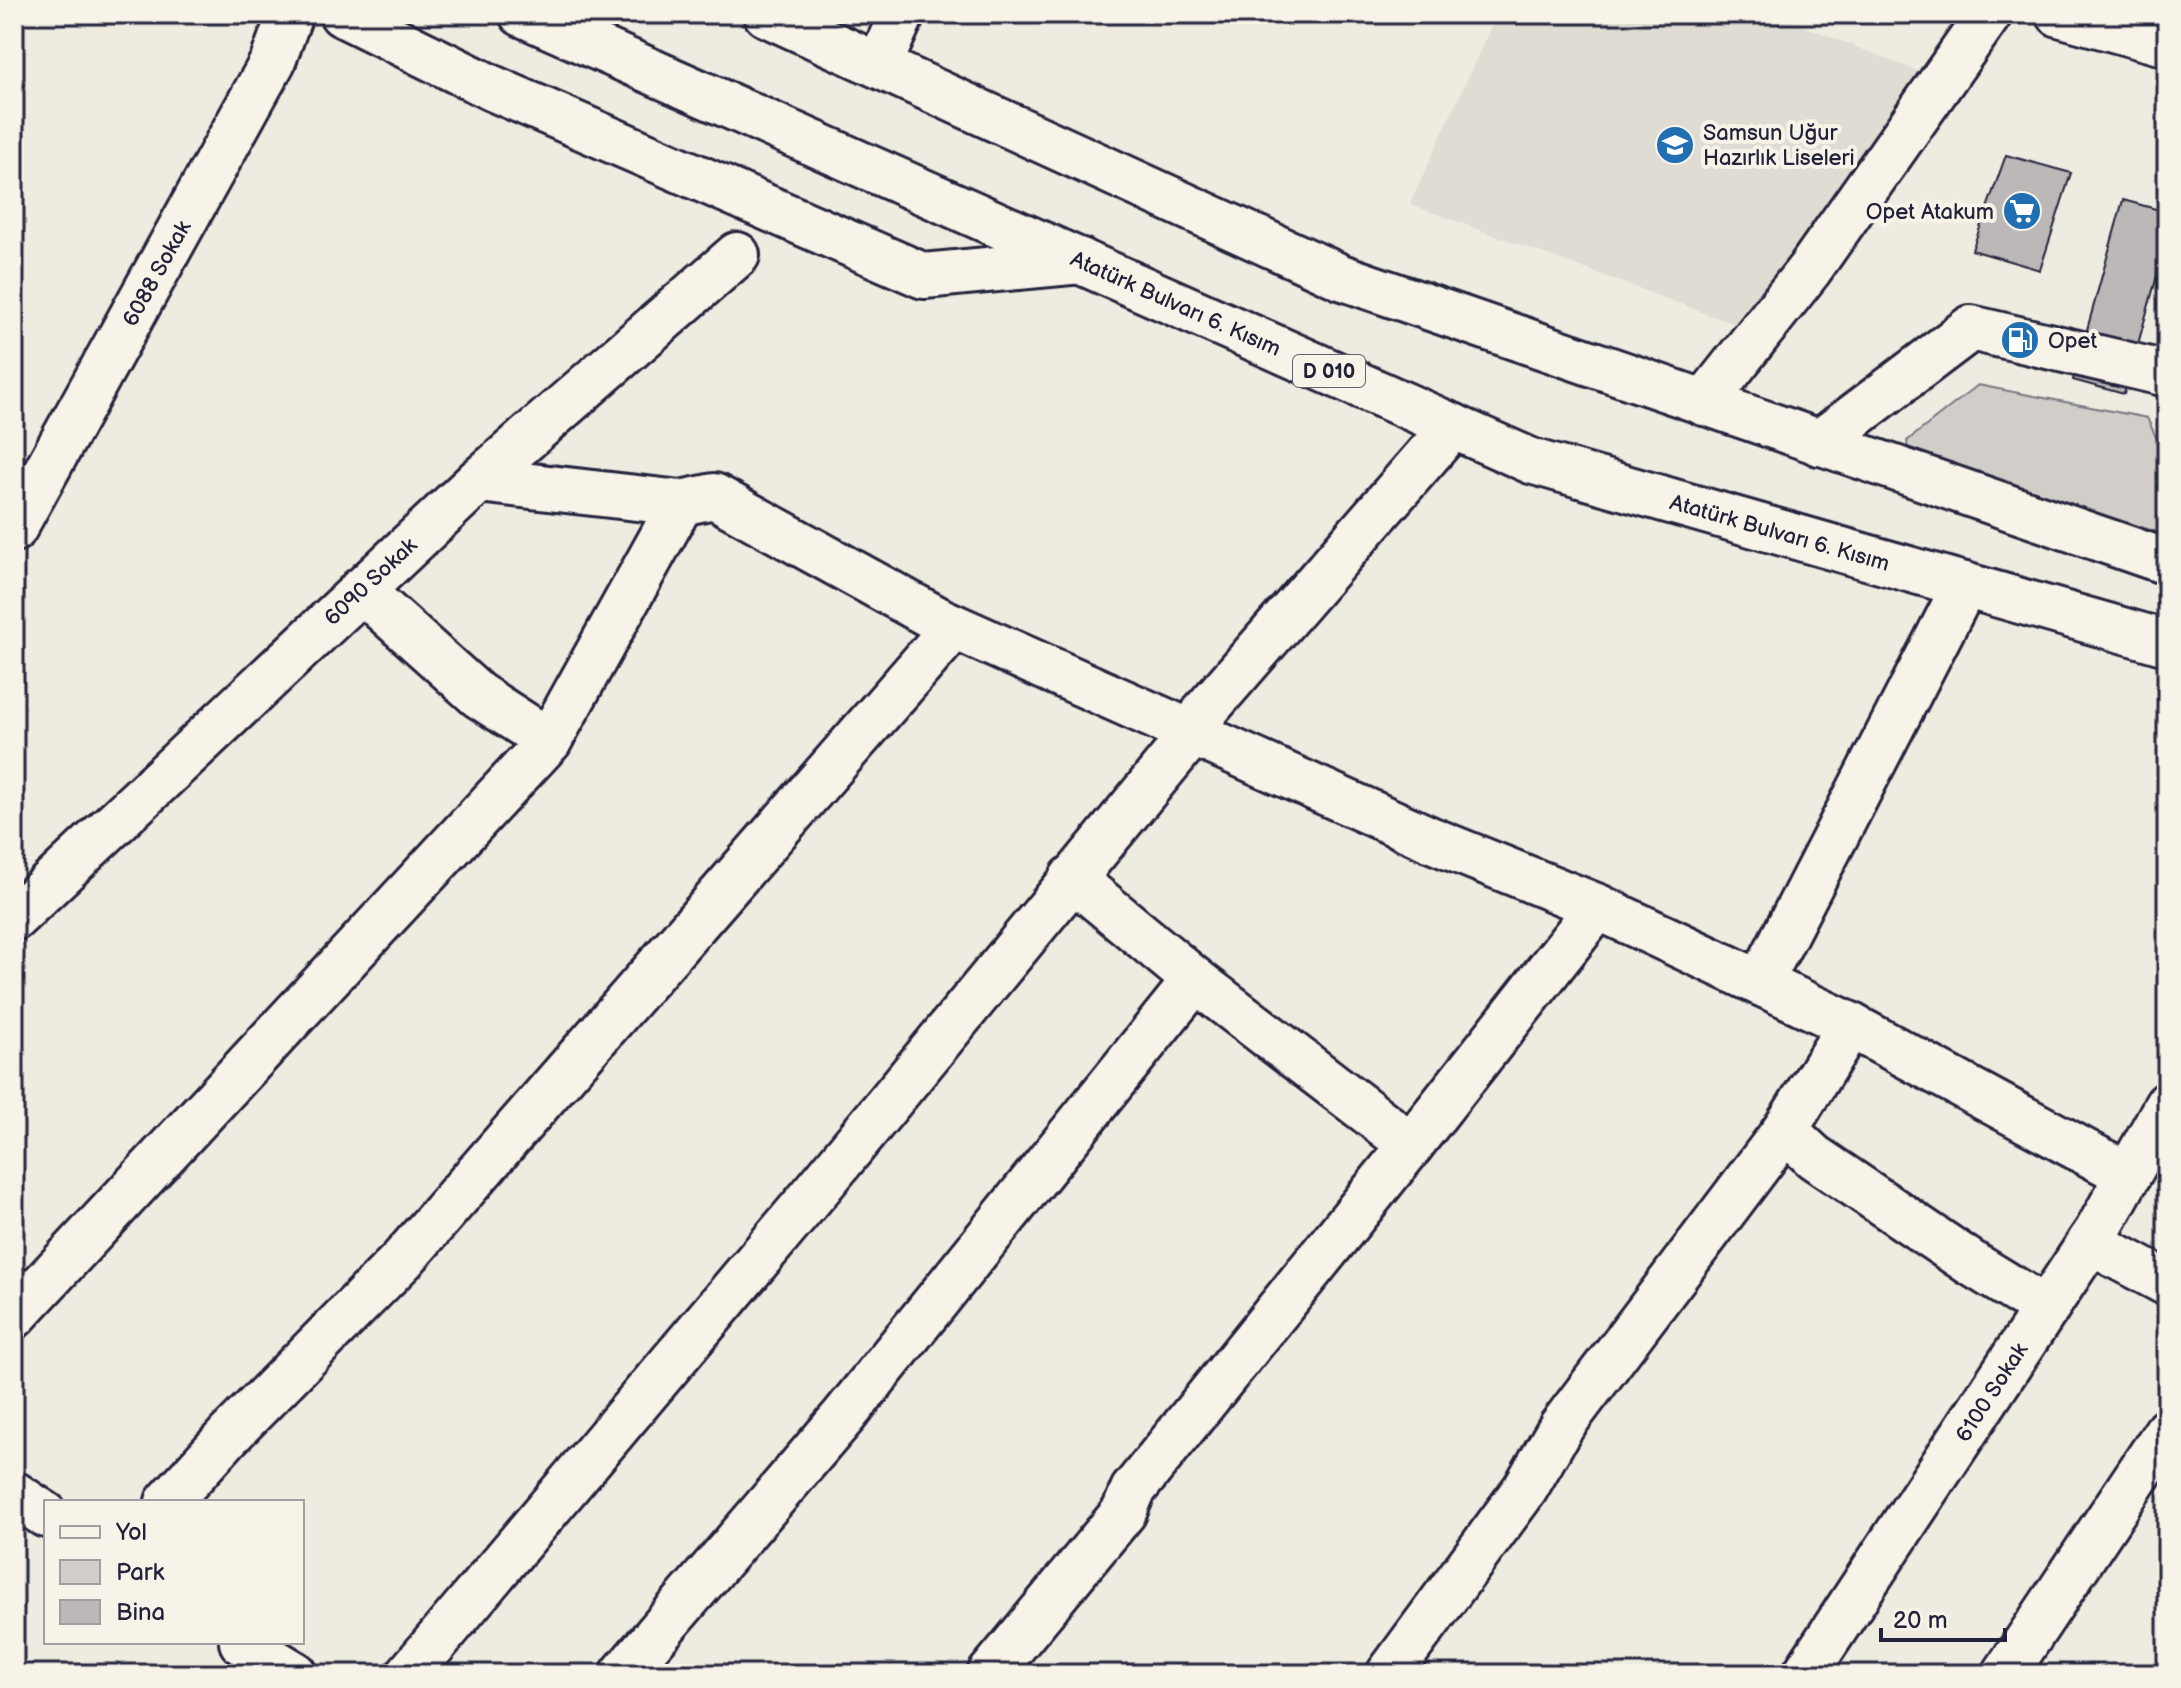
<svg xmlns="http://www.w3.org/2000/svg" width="2181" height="1688" viewBox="0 0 2181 1688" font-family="'Balsamiq Sans',sans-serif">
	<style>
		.built { fill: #dfdcd4 }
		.green { fill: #d1cdc9; stroke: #7a7882; stroke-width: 2 }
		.building { fill: #bbb8b7; stroke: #22223b; stroke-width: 2 }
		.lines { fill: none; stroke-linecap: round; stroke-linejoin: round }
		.minor-casing { stroke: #22223b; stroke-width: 50 }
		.highway-casing { stroke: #22223b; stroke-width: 50 }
		.minor { stroke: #f7f3e8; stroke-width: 44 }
		.highway { stroke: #f7f3e8; stroke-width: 44 }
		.labels { text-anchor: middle; stroke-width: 8; stroke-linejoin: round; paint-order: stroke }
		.shield { fill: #f7f3e8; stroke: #62616f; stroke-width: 2 }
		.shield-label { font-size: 20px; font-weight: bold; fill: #22223b }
		.poi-label { font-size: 22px; fill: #22223b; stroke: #f7f3e8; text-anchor: start }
		.street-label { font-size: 22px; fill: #22223b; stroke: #f7f3e8 }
	</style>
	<rect width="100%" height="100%" fill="#eeebe1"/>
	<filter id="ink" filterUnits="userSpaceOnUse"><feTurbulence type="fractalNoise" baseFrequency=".0125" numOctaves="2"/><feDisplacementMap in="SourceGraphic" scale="16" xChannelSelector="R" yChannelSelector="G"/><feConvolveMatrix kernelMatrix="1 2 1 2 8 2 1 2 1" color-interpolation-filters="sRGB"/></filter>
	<g filter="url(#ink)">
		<!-- built -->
		<path class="built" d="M 1497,14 L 1773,14 L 1955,86 L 1775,339 L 1410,204 Z"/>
		<!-- green -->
		<path class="green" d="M 1978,385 L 2147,418 L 2167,460 L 2167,535 L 1913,456 L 1908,451 L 1907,441 Z"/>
		<!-- building -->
		<g class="building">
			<path d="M 2006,155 L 2071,173 L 2040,270 L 1972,250 Z"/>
			<path d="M 2123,200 L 2167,212 L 2167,240 L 2124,394 L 2073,380 Z"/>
		</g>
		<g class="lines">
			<!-- minor casing -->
			<g class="minor-casing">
				<g id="minor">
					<path d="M 342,14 L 492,88 L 924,276 L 1081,261"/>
					<path d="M 2059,14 L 2167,44"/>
					<path d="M 879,65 L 902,14"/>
					<path d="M 1704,403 L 1809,270 L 1989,14"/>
					<path d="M 1819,443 L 1971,328 L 2167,374"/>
					<path d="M 479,480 L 681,503 L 714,496 L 939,620 L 1432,840 L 1598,907 L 1850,1025 L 2128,1175"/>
					<path d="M 14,529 L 273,61 L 290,14"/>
					<path d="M 361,590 L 478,695 L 549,741"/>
					<path d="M 1072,878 L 1195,980 L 1411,1145"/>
					<path d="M 14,918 L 479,480 L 737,255"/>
					<path d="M 1760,983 L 1965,585"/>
					<path d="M 1785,1130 L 1814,1157 L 1971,1263 L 2046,1309"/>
					<path d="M 2090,1242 L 2167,1283"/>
					<path d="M 14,1316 L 549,741 L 681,503"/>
					<path d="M 14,1494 L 46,1515"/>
					<path d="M 168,1502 L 229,1435 L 403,1259 L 954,627"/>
					<path d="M 242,1642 L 295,1674"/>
					<path d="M 409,1674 L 817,1190 L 1193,733 L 1205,711 L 1453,426"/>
					<path d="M 623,1674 L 844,1416 L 1195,980"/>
					<path d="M 990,1674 L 1124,1512 L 1133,1490 L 1411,1145 L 1598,907"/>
					<path d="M 1389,1674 L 1525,1489 L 1561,1427 L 1785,1130 L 1850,1025"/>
					<path d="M 1805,1674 L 2098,1230 L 2167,1105"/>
					<path d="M 2005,1674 L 2167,1431"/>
				</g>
			</g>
			<!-- highway casing -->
			<g class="highway-casing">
				<g id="highway">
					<path d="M 522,14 L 1531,461 L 2167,643"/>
					<path d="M 766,14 L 1341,277 L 2167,562"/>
				</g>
			</g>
			<!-- minor -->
			<use href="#minor" class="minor"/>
			<!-- highway -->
			<use href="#highway" class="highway"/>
		</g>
	</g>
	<!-- icons -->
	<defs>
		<g id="school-disc" transform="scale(2)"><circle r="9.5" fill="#1f6fb2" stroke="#f7f3e8"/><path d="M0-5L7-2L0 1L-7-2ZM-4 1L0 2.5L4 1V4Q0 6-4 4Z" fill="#fff"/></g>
		<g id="supermarket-disc" transform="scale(2)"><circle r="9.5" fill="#1f6fb2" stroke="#f7f3e8"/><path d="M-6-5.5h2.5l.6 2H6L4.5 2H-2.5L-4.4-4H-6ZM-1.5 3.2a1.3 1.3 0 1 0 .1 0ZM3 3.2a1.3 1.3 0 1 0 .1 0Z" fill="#fff"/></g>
		<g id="fuel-disc" transform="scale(2)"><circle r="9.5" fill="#1f6fb2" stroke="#f7f3e8"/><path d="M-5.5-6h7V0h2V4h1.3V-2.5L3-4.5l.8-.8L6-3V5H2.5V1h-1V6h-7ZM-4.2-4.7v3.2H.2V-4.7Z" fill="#fff"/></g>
	</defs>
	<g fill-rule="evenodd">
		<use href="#school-disc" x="1675" y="145"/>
		<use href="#supermarket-disc" x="2022" y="211"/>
		<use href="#fuel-disc" x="2020" y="340"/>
	</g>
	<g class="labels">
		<!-- shield labels -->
		<rect class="shield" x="1293" y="355" width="72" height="32" rx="6"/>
		<g class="shield-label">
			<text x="1329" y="378">D 010</text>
		</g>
		<!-- poi labels -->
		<g class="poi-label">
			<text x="1703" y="140">Samsun Uğur<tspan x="1703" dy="25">Hazırlık Liseleri</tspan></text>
			<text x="1994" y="219" text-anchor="end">Opet Atakum</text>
			<text x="2048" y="348">Opet</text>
		</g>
		<!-- street labels -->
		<g class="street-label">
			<text transform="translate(156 273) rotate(-61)" y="8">6088 Sokak</text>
			<text transform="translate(1176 303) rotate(24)" y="8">Atatürk Bulvarı 6. Kısım</text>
			<text transform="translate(1780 532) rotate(16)" y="8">Atatürk Bulvarı 6. Kısım</text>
			<text transform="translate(370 581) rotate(-43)" y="8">6090 Sokak</text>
			<text transform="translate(1991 1392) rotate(-57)" y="8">6100 Sokak</text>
		</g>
	</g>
	<!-- margin -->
	<rect width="2181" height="1688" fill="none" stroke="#f7f3e8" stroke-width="48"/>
	<rect x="24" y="24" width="2133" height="1640" fill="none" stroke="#22223b" stroke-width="3" filter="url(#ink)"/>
	<!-- legend -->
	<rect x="44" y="1500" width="260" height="144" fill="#f7f3e8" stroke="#a29fa3" stroke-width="2"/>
	<rect x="60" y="1526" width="40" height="12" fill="#f7f3e8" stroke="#a29fa3" stroke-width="2"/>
	<text x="116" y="1540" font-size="24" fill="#22223b">Yol</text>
	<rect x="60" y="1560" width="40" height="24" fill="#d1cdc9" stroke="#a29fa3" stroke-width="2"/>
	<text x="116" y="1580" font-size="24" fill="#22223b">Park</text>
	<rect x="60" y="1600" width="40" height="24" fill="#bbb8b7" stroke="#a29fa3" stroke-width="2"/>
	<text x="116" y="1620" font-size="24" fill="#22223b">Bina</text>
	<!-- scale -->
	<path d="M1881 1628v12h124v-12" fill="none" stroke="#22223b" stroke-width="4"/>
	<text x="1893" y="1628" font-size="24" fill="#22223b" stroke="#f7f3e8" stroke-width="6" paint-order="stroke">20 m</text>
</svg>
